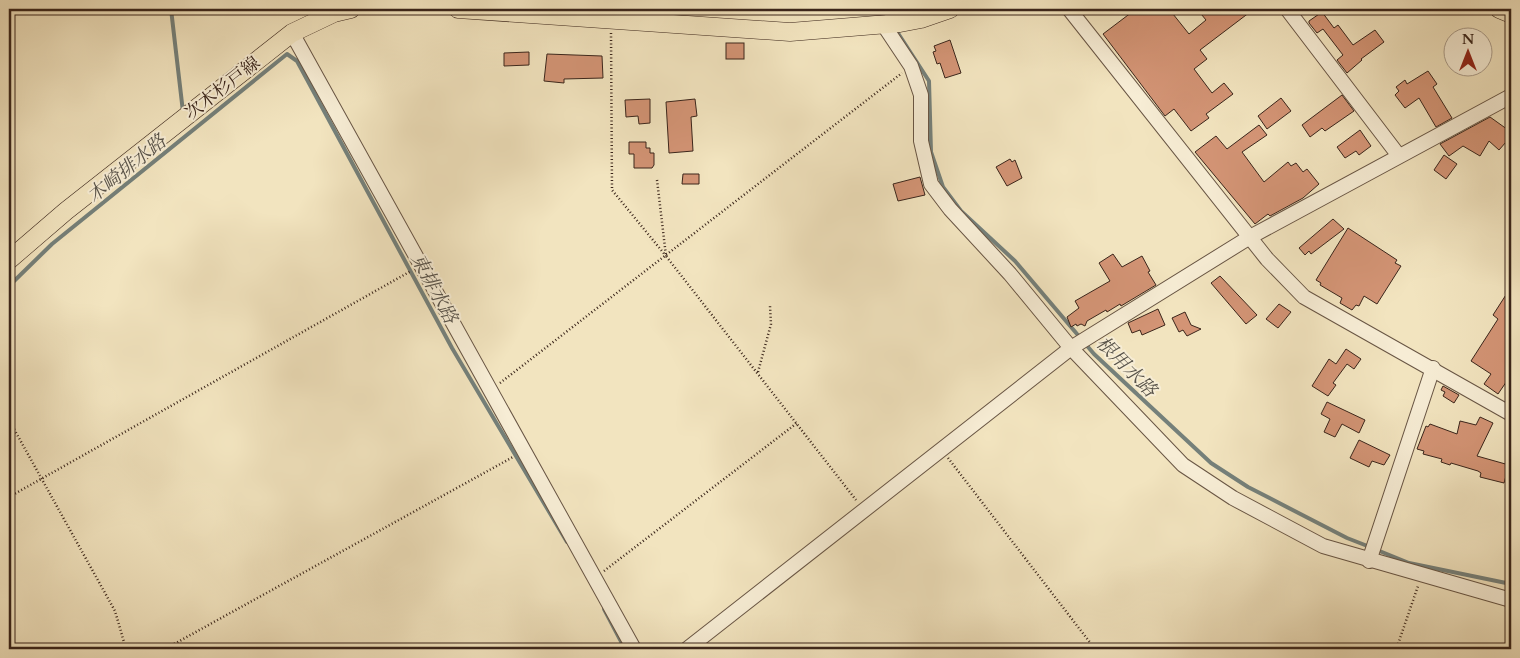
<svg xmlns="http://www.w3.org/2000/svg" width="1520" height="658" viewBox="0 0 1520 658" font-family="Cardo,'Noto Serif JP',serif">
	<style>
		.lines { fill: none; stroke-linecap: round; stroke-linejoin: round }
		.stream { stroke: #75807a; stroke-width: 4 }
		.building { fill: #d39475; stroke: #3a251b }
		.minor-casing { stroke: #685544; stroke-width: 16 }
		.major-casing { stroke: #3a251b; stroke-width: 19 }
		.path { stroke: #3a251b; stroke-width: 2.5; stroke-dasharray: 1 2.5; stroke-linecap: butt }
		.minor { stroke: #f7edd5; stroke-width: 14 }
		.major { stroke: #f2e4bf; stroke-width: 18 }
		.labels { text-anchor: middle; stroke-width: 4; stroke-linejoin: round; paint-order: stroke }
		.street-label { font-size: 18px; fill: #3a251b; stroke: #f7edd5 }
		.water-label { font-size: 19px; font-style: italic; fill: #58534a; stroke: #f7edd5 }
	</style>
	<rect width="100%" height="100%" fill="#f2e4bf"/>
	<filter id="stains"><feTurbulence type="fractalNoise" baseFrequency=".004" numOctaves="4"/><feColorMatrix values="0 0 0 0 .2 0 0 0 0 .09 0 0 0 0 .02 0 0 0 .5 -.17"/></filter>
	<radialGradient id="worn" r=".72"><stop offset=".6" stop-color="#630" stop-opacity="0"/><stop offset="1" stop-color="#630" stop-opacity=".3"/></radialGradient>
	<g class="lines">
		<!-- stream -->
		<g class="stream">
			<path d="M 171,9 L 183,112"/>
			<path d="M 878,9 L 886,19"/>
			<path d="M 896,30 L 929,81 L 931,152 L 943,187 L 961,211 L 1015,261 L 1094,354 L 1211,463 L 1248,487 L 1347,538 L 1370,547"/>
			<path d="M 9,286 L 52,244 L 287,54 L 297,61 L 452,348 L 567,542"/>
			<path d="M 1377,550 L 1409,563 L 1511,584"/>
			<path d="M 604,609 L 625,649"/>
		</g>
	</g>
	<!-- building -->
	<g class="building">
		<path d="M 1136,9 L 1169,9 L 1189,34 L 1206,20 L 1197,9 L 1254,9 L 1200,50 L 1207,59 L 1194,69 L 1212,93 L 1224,83 L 1233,94 L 1206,114 L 1209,118 L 1191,131 L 1174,109 L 1165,116 L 1103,34 Z"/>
		<path d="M 1322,12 L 1334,28 L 1338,25 L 1353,45 L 1375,30 L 1384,42 L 1361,59 L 1362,60 L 1347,73 L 1337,60 L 1343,55 L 1323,29 L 1317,33 L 1309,23 L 1309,21 Z"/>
		<path d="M 950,40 L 961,73 L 945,78 L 940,63 L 937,64 L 933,52 L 936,51 L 934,46 Z"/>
		<rect x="726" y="43" width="18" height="16"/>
		<path d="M 529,52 L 529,65 L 504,66 L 504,53 Z"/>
		<path d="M 547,54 L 602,56 L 603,78 L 564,79 L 564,83 L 544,81 Z"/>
		<path d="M 1428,71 L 1437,84 L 1433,87 L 1452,118 L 1436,127 L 1419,98 L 1405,108 L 1395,95 L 1399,91 L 1396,87 L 1405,80 L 1407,84 Z"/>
		<path d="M 1342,95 L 1354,111 L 1325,131 L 1322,128 L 1310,137 L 1302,125 Z"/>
		<path d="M 1281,98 L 1291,111 L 1267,129 L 1258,116 Z"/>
		<path d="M 650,99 L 650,123 L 639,124 L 638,116 L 626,117 L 625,100 Z"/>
		<path d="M 695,99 L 697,116 L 691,117 L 693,151 L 669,153 L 666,102 Z"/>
		<path d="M 1490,117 L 1511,132 L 1511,145 L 1506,142 L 1499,150 L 1489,141 L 1480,156 L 1463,146 L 1449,156 L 1440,144 Z"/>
		<path d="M 1259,125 L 1267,135 L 1242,152 L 1264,182 L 1288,162 L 1291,166 L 1296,163 L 1303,172 L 1307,169 L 1319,184 L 1303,198 L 1270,216 L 1268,214 L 1255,224 L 1195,152 L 1216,136 L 1227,149 Z"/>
		<path d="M 1360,130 L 1371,146 L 1359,155 L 1356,151 L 1345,158 L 1337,147 Z"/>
		<path d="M 629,142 L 646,142 L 646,148 L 650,148 L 650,153 L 654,153 L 654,165 L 652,168 L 634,168 L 634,154 L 629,154 Z"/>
		<path d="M 1444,155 L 1457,164 L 1446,179 L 1434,170 Z"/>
		<path d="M 1010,159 L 1012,162 L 1015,160 L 1022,178 L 1007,186 L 996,167 Z"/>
		<path d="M 683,174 L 699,174 L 699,184 L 682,184 Z"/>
		<path d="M 920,177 L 925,195 L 898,201 L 893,184 Z"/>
		<path d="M 1333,219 L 1344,229 L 1311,254 L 1309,251 L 1305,255 L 1299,248 Z"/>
		<path d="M 1348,228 L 1397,260 L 1395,263 L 1401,266 L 1377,304 L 1364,296 L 1359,306 L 1356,305 L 1352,310 L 1340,303 L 1342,298 L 1320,285 L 1321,283 L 1316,280 Z"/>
		<path d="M 1113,254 L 1122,267 L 1142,256 L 1150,271 L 1148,272 L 1156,285 L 1121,306 L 1120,304 L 1107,312 L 1106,310 L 1087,321 L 1085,326 L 1081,324 L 1077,326 L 1076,324 L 1071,327 L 1067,317 L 1079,308 L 1075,301 L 1110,281 L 1099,263 Z"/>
		<path d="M 1220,276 L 1257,315 L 1246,324 L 1211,283 Z"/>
		<path d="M 1511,287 L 1511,375 L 1498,394 L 1484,384 L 1491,374 L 1471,361 L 1498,319 L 1493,315 Z"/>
		<path d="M 1279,304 L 1291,312 L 1278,328 L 1266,319 Z"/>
		<path d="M 1158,309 L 1165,325 L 1142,335 L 1140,330 L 1132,333 L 1128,323 Z"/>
		<path d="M 1185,312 L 1191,325 L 1201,329 L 1187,336 L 1183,330 L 1179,332 L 1172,318 Z"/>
		<path d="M 1346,349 L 1361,359 L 1354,369 L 1347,364 L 1333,383 L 1336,385 L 1328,396 L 1312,386 L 1329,359 L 1336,364 Z"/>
		<path d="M 1443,386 L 1459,395 L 1454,403 L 1443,396 L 1445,392 L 1441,390 Z"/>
		<path d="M 1327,402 L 1365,420 L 1359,433 L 1342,424 L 1335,437 L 1324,432 L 1330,419 L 1321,414 Z"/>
		<path d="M 1480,417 L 1493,423 L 1477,456 L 1509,465 L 1504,483 L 1480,477 L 1481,473 L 1478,471 L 1451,463 L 1450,465 L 1441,462 L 1442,459 L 1423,454 L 1424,451 L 1417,449 L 1426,426 L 1428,427 L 1430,424 L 1457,434 L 1460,421 L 1476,425 Z"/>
		<path d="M 1359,440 L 1390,455 L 1384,465 L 1372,461 L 1369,467 L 1350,458 Z"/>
	</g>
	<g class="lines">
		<!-- minor casing -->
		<g class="minor-casing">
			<g id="minor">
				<path d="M 889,9 L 900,23"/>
				<path d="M 1069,9 L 1267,259 L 1304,297 L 1511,414"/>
				<path d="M 1287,9 L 1399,156"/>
				<path d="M 883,24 L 911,66 L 921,95 L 921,141 L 931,184 L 950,209 L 1010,274 L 1071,348 L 1183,465 L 1233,498 L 1323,546 L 1511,600"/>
				<path d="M 292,33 L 634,649"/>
				<path d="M 1369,561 L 1433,368"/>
				<path d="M 687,649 L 1071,348 L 1250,237 L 1511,96"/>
			</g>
		</g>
		<!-- major casing -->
		<g class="major-casing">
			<g id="major">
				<path d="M 458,9 L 790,32 L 900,23 L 921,19 L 950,9"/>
				<path d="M 1499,9 L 1511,14"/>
				<path d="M 9,260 L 66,211 L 292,33 L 334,13 L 351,9"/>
			</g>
		</g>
		<!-- path -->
		<g class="path">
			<path d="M 611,33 L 612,190 L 666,256"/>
			<path d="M 657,180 L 666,256 L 856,500"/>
			<path d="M 758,372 L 771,324 L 770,306"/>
			<path d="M 500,383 L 902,73"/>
			<path d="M 9,420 L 115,611 L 126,649"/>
			<path d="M 948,458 L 1095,649"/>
			<path d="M 9,497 L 411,271"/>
			<path d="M 604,571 L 797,423"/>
			<path d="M 165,649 L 513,457"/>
			<path d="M 614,649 L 619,646"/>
			<path d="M 1394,649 L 1397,647 L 1418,586"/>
		</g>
		<!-- minor -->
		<use href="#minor" class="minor"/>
		<!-- major -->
		<use href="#major" class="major"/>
	</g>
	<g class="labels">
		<!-- street labels -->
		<g class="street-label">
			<text transform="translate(222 88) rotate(-38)" y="6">次木杉戸線</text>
		</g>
		<!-- water labels -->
		<g class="water-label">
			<text transform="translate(126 168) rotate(-39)" y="7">木崎排水路</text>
			<text transform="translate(435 288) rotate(62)" y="7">東排水路</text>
			<text transform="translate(1127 366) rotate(45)" y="7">根用水路</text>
		</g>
	</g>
	<!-- margin -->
	<rect width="1520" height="658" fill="none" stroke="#f2e4bf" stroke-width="30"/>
	<rect x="10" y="10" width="1500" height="638" fill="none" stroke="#3a251b" stroke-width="2.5"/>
	<rect x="15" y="15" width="1490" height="628" fill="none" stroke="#3a251b"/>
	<!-- north arrow -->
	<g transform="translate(1468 52)"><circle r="24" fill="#f7edd5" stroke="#ab9d8b"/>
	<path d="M0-4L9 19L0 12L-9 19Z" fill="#8f2418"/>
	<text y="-8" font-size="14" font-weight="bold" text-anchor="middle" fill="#3a251b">N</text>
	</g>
	<rect width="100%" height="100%" filter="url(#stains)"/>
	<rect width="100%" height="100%" fill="url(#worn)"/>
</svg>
